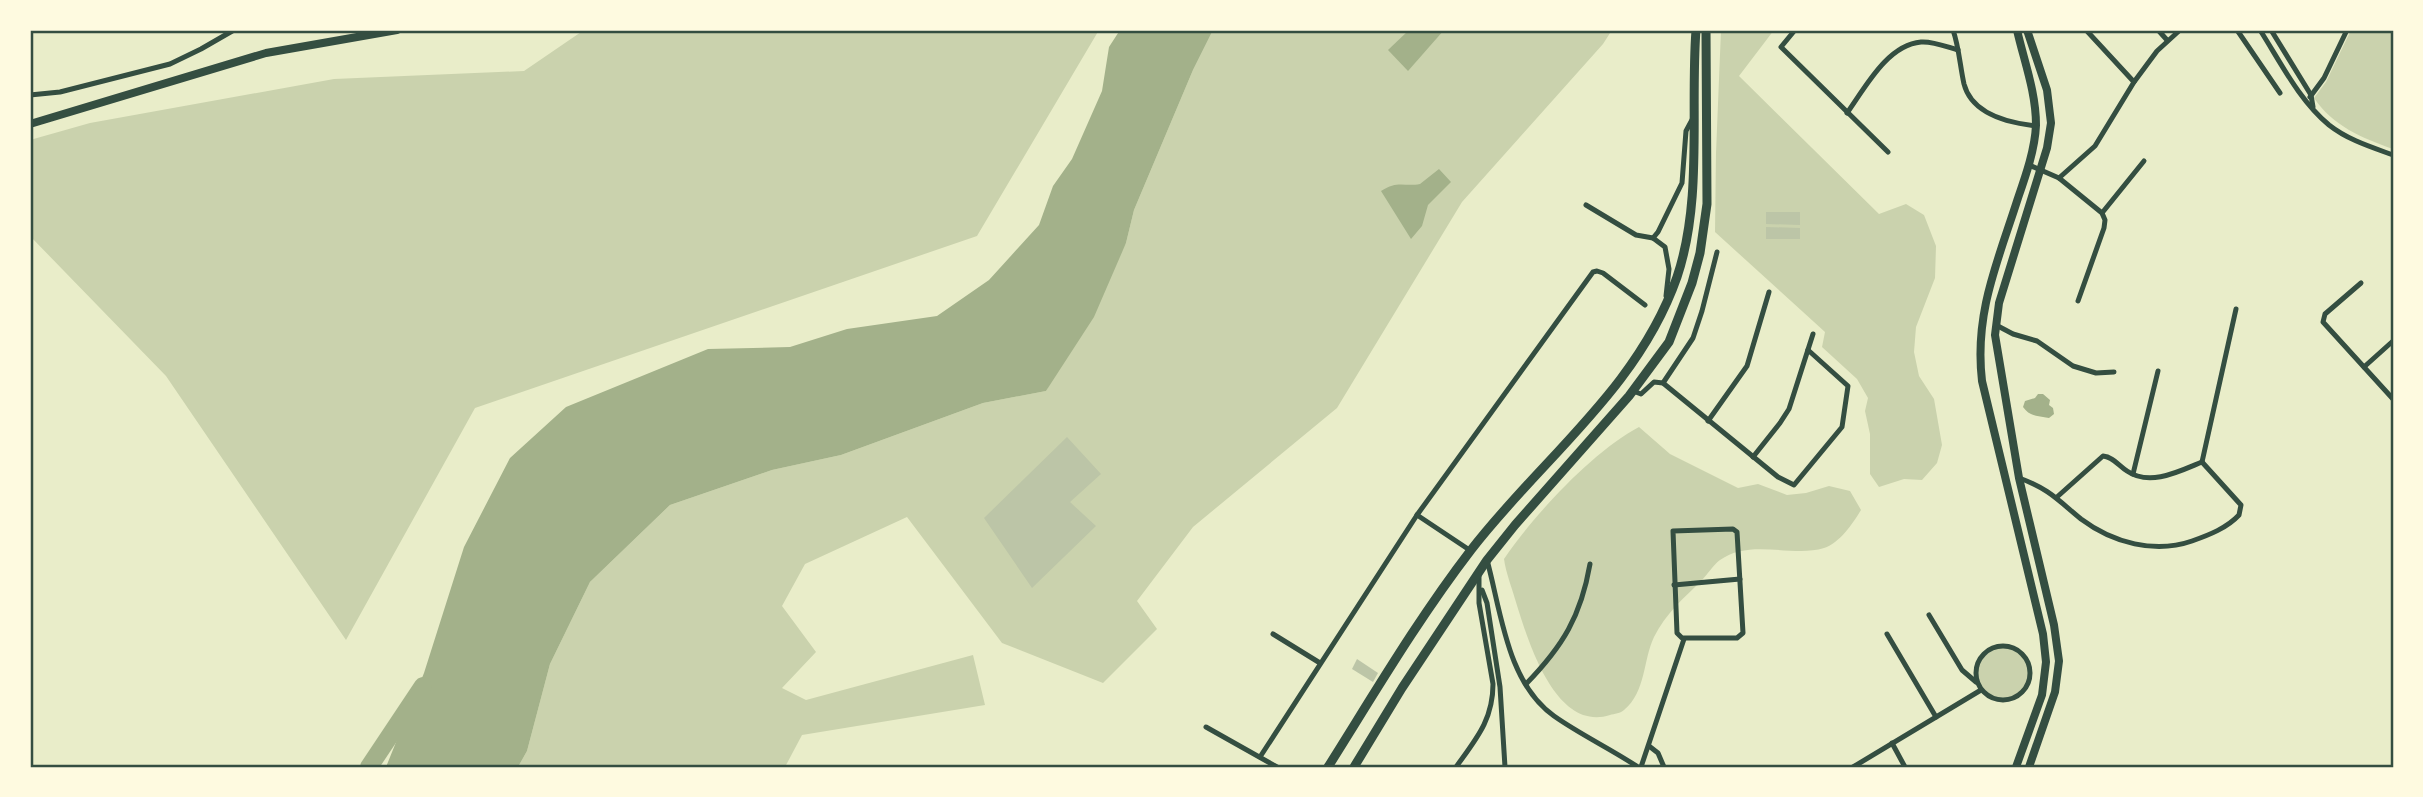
<svg xmlns="http://www.w3.org/2000/svg" width="2423" height="797" viewBox="0 0 2423 797" font-family="Quicksand,sans-serif">
	<style>
		.green { fill: #cad2ad }
		.water { fill: #a3b18a }
		.lines { fill: none; stroke-linecap: round; stroke-linejoin: round }
		.river { stroke: #a3b18a; stroke-width: 18 }
		.building { fill: #bcc5a7 }
		.minor { stroke: #344e41; stroke-width: 5 }
		.secondary { stroke: #344e41; stroke-width: 8 }
		.primary { stroke: #344e41; stroke-width: 9 }
		.neatline { fill: none; stroke: #344e41; stroke-width: 2.5 }
	</style>
	<rect width="100%" height="100%" fill="#e9edc9"/>
	<!-- green -->
	<g class="green">
		<path d="M 584,30 L 1099,30 L 977,236 L 475,408 L 346,640 L 166,376 L 30,236 L 30,140 L 90,123 L 334,79 L 524,71 Z"/>
		<path d="M 1213,30 L 1612,30 L 1603,44 L 1462,202 L 1337,408 L 1193,527 L 1137,601 L 1157,629 L 1103,683 L 1002,643 L 907,517 L 805,564 L 782,606 L 816,652 L 782,688 L 806,700 L 973,655 L 985,705 L 802,735 L 785,767 L 518,767 L 527,751 L 550,664 L 590,582 L 670,505 L 772,470 L 841,455 L 983,403 L 1046,391 L 1126,243 L 1134,210 L 1193,70 Z"/>
		<path d="M 1721,30 L 1774,30 L 1739,76 L 1879,214 L 1906,204 L 1924,215 L 1936,246 L 1935,278 L 1916,327 L 1914,352 L 1919,376 L 1934,399 L 1942,445 L 1937,463 L 1922,480 L 1904,479 L 1879,487 L 1870,474 L 1870,434 L 1865,411 L 1868,398 L 1857,379 L 1822,347 L 1825,332 L 1715,232 L 1716,153 Z"/>
		<path d="M 2351,30 L 2393,30 L 2393,149 C 2362,138 2333,126 2314,98 L 2326,82 Z"/>
		<path d="M 1639,427 L 1670,454 L 1738,488 L 1758,484 L 1787,495 L 1806,493 L 1829,486 L 1850,491 L 1861,510 C 1853,523 1840,543 1824,548 C 1793,558 1750,538 1720,560 C 1713,565 1708,574 1702,580 C 1684,598 1666,613 1654,637 C 1643,660 1646,692 1624,710 C 1621,713 1614,714 1610,715 C 1554,733 1527,637 1515,599 C 1511,585 1506,573 1504,559 C 1533,516 1593,451 1639,427 Z"/>
		<circle cx="2003" cy="673" r="25"/>
	</g>
	<!-- water -->
	<g class="water">
		<path d="M 1120,30 L 1213,30 L 1193,70 L 1134,210 L 1126,243 L 1094,317 L 1046,391 L 983,403 L 841,455 L 772,470 L 670,505 L 590,582 L 550,664 L 527,751 L 518,767 L 386,767 L 424,673 L 464,547 L 510,458 L 566,407 L 708,349 L 790,347 L 847,329 L 937,316 L 989,280 L 1039,225 L 1053,186 L 1072,159 L 1102,91 L 1109,47 Z"/>
		<path d="M 1409,30 L 1444,30 L 1408,71 L 1388,50 Z"/>
		<path d="M 1439,169 L 1451,182 L 1428,205 L 1422,226 L 1411,239 L 1381,191 C 1398,180 1404,187 1420,184 Z"/>
		<path d="M 2038,394 L 2043,394 L 2050,400 L 2049,405 L 2053,408 L 2054,414 L 2049,418 C 2039,416 2030,417 2023,407 L 2025,401 L 2035,398 Z"/>
	</g>
	<g class="lines">
		<!-- river -->
		<path class="river" d="M 369,767 L 423,686"/>
	</g>
	<!-- building -->
	<g class="building">
		<path d="M 1766,212 L 1800,212 L 1800,225 L 1766,224 Z"/>
		<path d="M 1766,227 L 1800,228 L 1800,239 L 1766,239 Z"/>
		<path d="M 1067,437 L 1101,474 L 1070,502 L 1096,526 L 1032,588 L 984,518 Z"/>
		<path d="M 1357,659 L 1378,673 L 1373,682 L 1352,669 Z"/>
	</g>
	<g class="lines">
		<!-- minor -->
		<g class="minor">
			<path d="M 1795,30 L 1781,47 L 1888,152"/>
			<path d="M 1953,30 C 1959,47 1960,66 1964,84 C 1972,115 2009,123 2036,126"/>
			<path d="M 2086,30 L 2134,82"/>
			<path d="M 2158,30 L 2167,40"/>
			<path d="M 2237,30 L 2280,93"/>
			<path d="M 2260,30 C 2281,63 2299,100 2329,125 C 2348,140 2371,147 2393,155"/>
			<path d="M 2271,30 L 2311,95 L 2313,107"/>
			<path d="M 30,95 L 60,92 L 170,64 L 201,49 L 234,30"/>
			<path d="M 2310,97 L 2324,78 L 2347,30"/>
			<path d="M 1847,113 C 1865,88 1887,45 1921,42 C 1933,41 1947,47 1958,50"/>
			<path d="M 2029,165 L 2059,178 L 2102,213 L 2105,220 L 2104,228 L 2078,301"/>
			<path d="M 2059,178 L 2095,146 L 2134,82 L 2157,51 L 2180,30"/>
			<path d="M 1586,205 L 1636,235 L 1653,238 L 1665,247 L 1669,269 L 1666,296"/>
			<path d="M 2102,213 L 2144,161"/>
			<path d="M 1653,238 L 1658,232 L 1682,183 L 1686,131 L 1693,118"/>
			<path d="M 2361,283 L 2325,314 L 2323,322 L 2393,399"/>
			<path d="M 1996,325 L 2013,334 L 2037,341 L 2073,366 L 2096,373 L 2114,372"/>
			<path d="M 2364,367 L 2393,341"/>
			<path d="M 1663,383 L 1693,338 L 1702,311 L 1717,252"/>
			<path d="M 1633,391 L 1641,394 L 1654,382 L 1663,383 L 1778,477 L 1794,485 L 1842,427 L 1848,386 L 1808,350"/>
			<path d="M 1708,421 L 1747,366 L 1769,292"/>
			<path d="M 1753,457 L 1780,423 L 1789,409 L 1813,334"/>
			<path d="M 2202,462 L 2236,309"/>
			<path d="M 2133,474 L 2158,371"/>
			<path d="M 2019,478 C 2048,488 2059,501 2081,519 C 2113,543 2155,554 2192,541 C 2209,535 2227,528 2239,515 L 2241,505 L 2202,462"/>
			<path d="M 2057,497 L 2103,456 C 2113,457 2118,465 2127,471 C 2150,487 2180,471 2202,462"/>
			<path d="M 1417,515 L 1471,551"/>
			<path d="M 1733,529 L 1737,532 L 1743,633 L 1737,638 L 1682,638 L 1677,633 L 1673,531 Z"/>
			<path d="M 1487,560 C 1501,611 1507,683 1554,716 C 1581,735 1611,749 1638,767"/>
			<path d="M 1674,585 L 1740,579"/>
			<path d="M 1482,590 L 1487,603 L 1500,687 L 1505,767"/>
			<path d="M 1929,615 L 1962,670 L 1976,682"/>
			<path d="M 1273,634 L 1320,663"/>
			<path d="M 1887,634 L 1936,717"/>
			<circle cx="2003" cy="673" r="27"/>
			<path d="M 1526,684 C 1563,646 1581,616 1590,564"/>
			<path d="M 1206,727 L 1277,767"/>
			<path d="M 1892,743 L 1905,767"/>
			<path d="M 1649,746 L 1658,753 L 1664,767"/>
			<path d="M 1260,757 L 1417,515 L 1593,272 L 1597,271 L 1603,273 L 1645,305"/>
			<path d="M 1456,767 C 1476,739 1493,720 1493,684 L 1479,603 L 1479,575"/>
			<path d="M 1641,767 L 1684,639"/>
			<path d="M 1853,767 L 1981,690"/>
		</g>
		<!-- secondary -->
		<g class="secondary">
			<path d="M 2027,30 L 2047,90 L 2051,123 L 2047,148 L 1999,303 L 1995,335 L 2019,478 L 2054,625 L 2059,661 L 2055,692 L 2029,767"/>
			<path d="M 30,124 L 266,53 L 397,30"/>
			<path d="M 2016,767 L 2042,695 L 2046,662 L 2043,634 L 1982,381 C 1974,313 1998,261 2018,198 C 2026,175 2035,149 2036,125 C 2036,92 2024,61 2017,30"/>
		</g>
		<!-- primary -->
		<g class="primary">
			<path d="M 1328,767 C 1374,694 1418,619 1471,550 C 1541,459 1638,389 1677,277 C 1703,200 1690,110 1696,30"/>
			<path d="M 1354,767 L 1402,688 L 1487,560 L 1515,525 L 1629,396 L 1669,342 L 1692,283 L 1700,253 L 1707,204 L 1706,30"/>
		</g>
	</g>
	<!-- border -->
	<rect width="2423" height="797" fill="none" stroke="#fefae0" stroke-width="63"/>
	<rect x="32" y="32" width="2360" height="734" class="neatline"/>
</svg>
